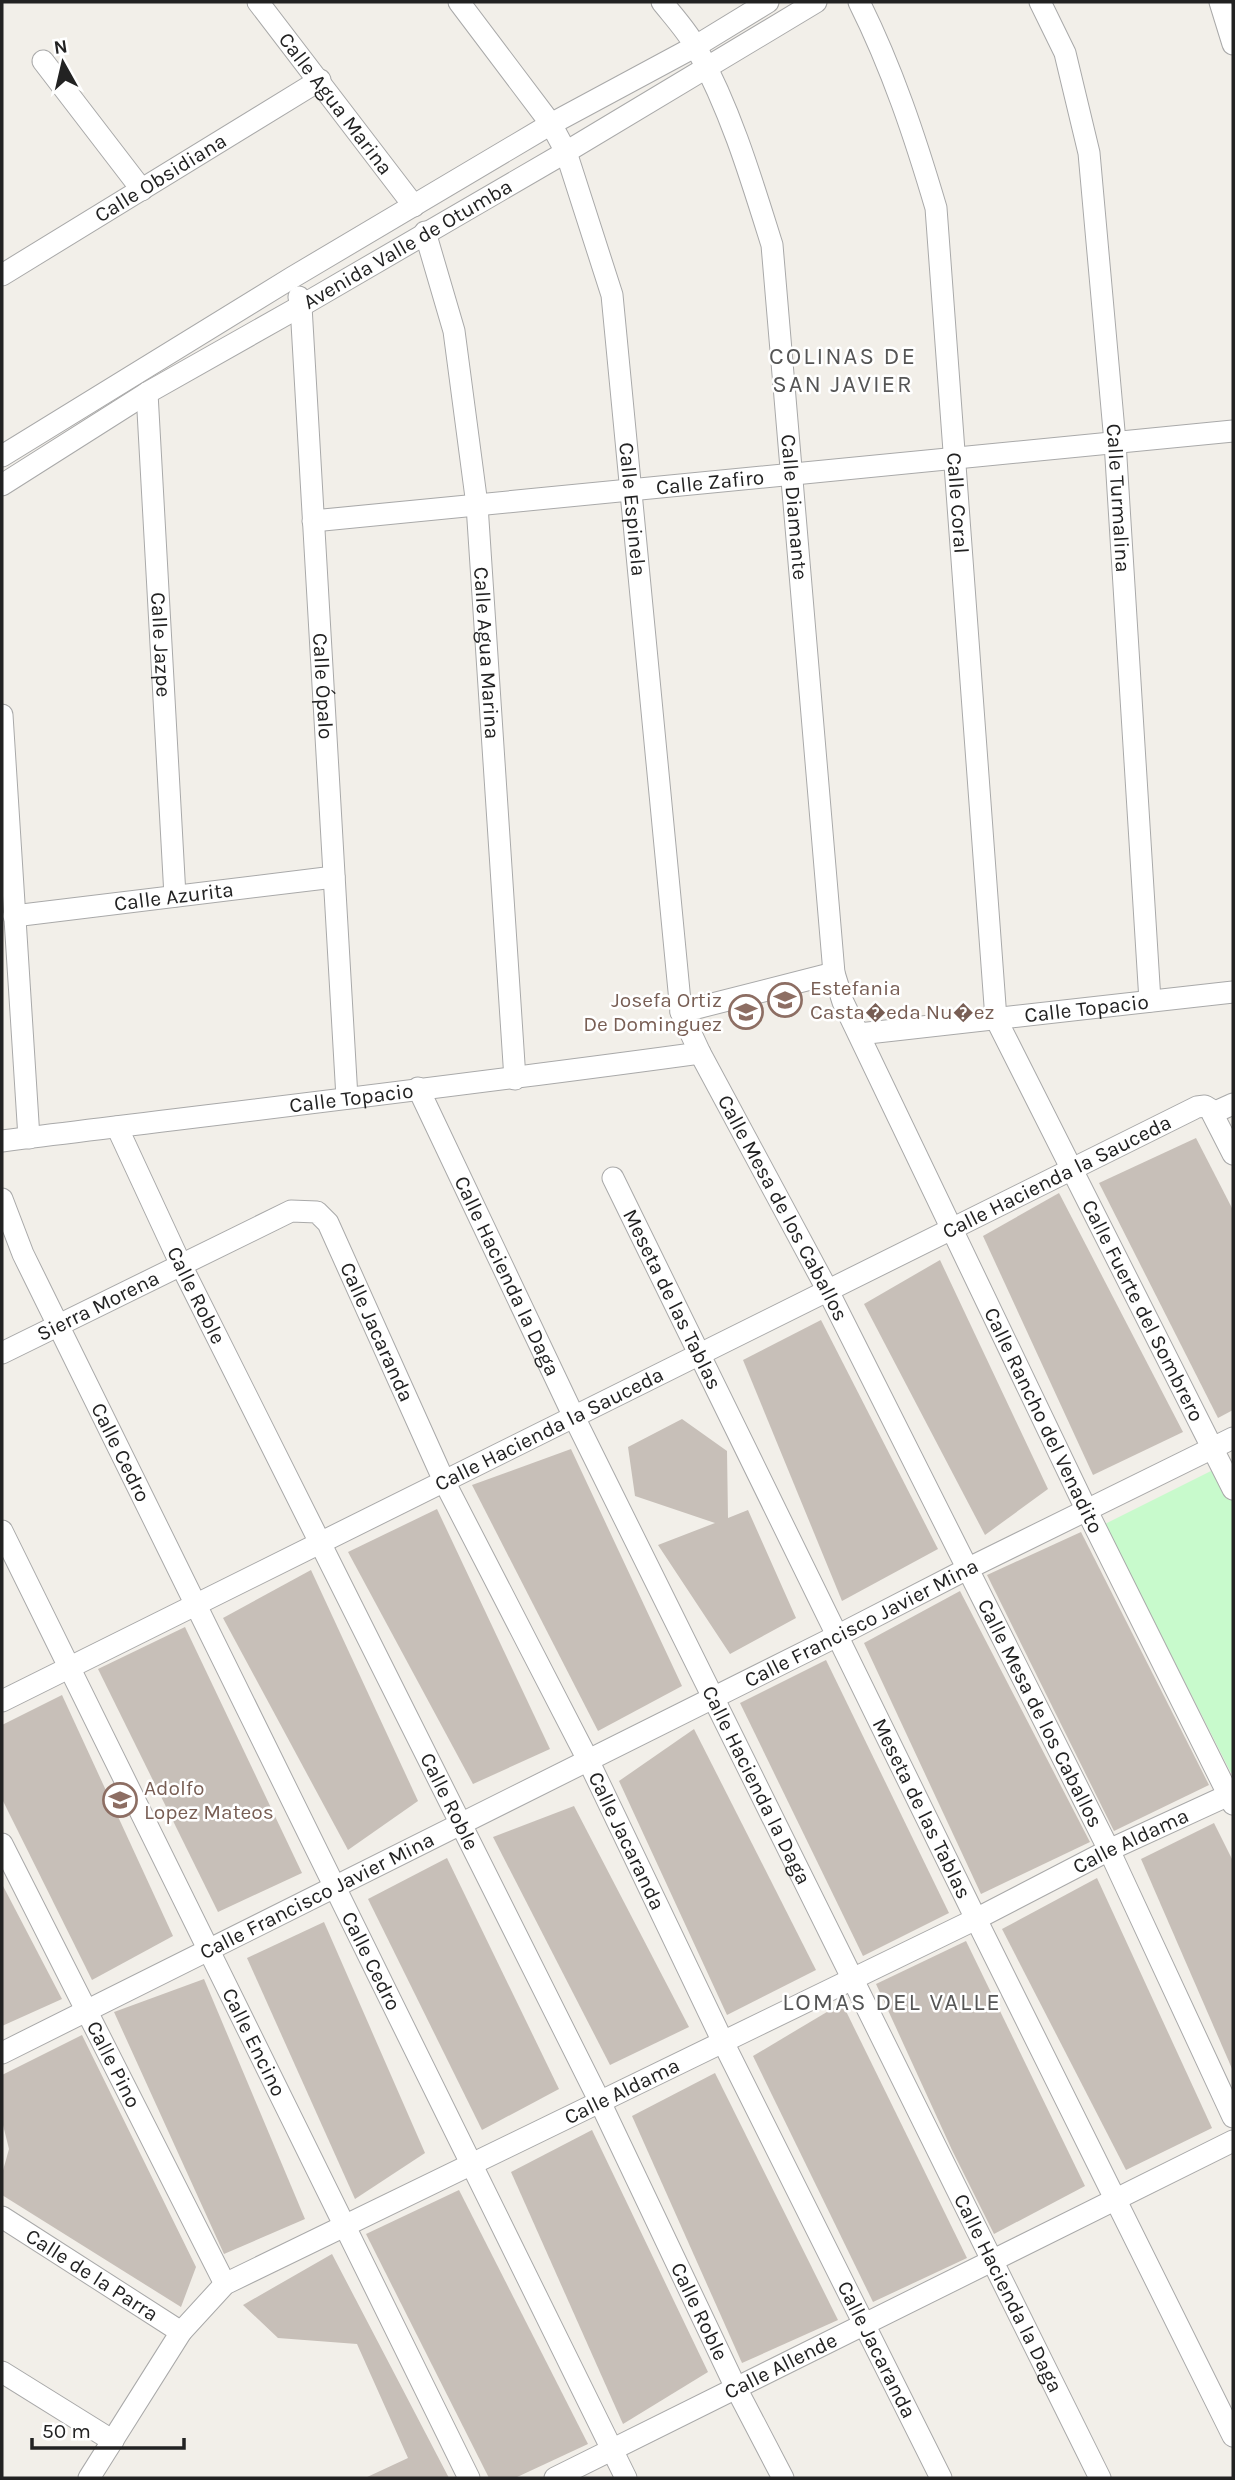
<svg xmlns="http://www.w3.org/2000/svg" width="1235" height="2480" viewBox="0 0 1235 2480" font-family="Karla,sans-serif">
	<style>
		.park { fill: #c8facc }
		.building { fill: #c7bfb8 }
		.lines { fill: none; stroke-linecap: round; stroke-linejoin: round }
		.street-casing { stroke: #a9a9a9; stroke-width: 23 }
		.street { stroke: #fff; stroke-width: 21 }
		.labels { text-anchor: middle; stroke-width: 5; stroke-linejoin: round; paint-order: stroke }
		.street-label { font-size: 21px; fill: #222; stroke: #fff }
		.education-label { font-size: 21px; fill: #785e54; stroke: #fff; text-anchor: start }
		.quarter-label { font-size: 24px; letter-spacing: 2px; fill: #555; stroke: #fff }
	</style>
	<rect width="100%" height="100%" fill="#f2efe9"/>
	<!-- park -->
	<path class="park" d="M 1217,1468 L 1233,1500 L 1233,1772 L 1231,1773 L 1105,1524 Z"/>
	<!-- building -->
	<g class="building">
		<path d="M 1196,1138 L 1233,1210 L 1233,1410 L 1218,1418 L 1099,1183 Z"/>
		<path d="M 1059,1193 L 1183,1432 L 1093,1475 L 983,1236 Z"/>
		<path d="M 940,1260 L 1048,1489 L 985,1535 L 864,1304 Z"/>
		<path d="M 821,1320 L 938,1549 L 842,1601 L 743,1360 Z"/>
		<path d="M 682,1419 L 727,1451 L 728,1518 L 748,1510 L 796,1618 L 730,1654 L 658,1545 L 715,1523 L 635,1496 L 628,1447 Z"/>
		<path d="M 571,1449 L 682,1686 L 598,1731 L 472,1485 Z"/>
		<path d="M 437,1509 L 550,1749 L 473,1784 L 348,1552 Z"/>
		<path d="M 1081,1532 L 1209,1785 L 1114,1831 L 987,1575 Z"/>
		<path d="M 311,1570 L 418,1801 L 348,1850 L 223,1618 Z"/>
		<path d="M 960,1591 L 1090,1842 L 981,1894 L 864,1643 Z"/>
		<path d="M 185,1627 L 302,1873 L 218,1912 L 98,1669 Z"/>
		<path d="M 826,1660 L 949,1913 L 863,1956 L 740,1703 Z"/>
		<path d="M 62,1695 L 173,1936 L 92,1980 L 2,1799 L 2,1725 Z"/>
		<path d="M 694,1729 L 816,1970 L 727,2015 L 619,1781 Z"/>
		<path d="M 574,1806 L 689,2027 L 610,2065 L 493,1837 Z"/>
		<path d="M 1214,1823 L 1233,1861 L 1233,2071 L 1141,1859 Z"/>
		<path d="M 447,1858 L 559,2089 L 482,2130 L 368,1899 Z"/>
		<path d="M 1097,1878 L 1212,2128 L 1126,2170 L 1002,1929 Z"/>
		<path d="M 2,1884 L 62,1999 L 2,2026 Z"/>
		<path d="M 324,1922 L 425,2153 L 355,2199 L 247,1958 Z"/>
		<path d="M 966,1941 L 1085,2186 L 994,2234 L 952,2150 L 876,1984 Z"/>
		<path d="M 204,1979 L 305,2219 L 224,2254 L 114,2012 Z"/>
		<path d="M 842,2003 L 967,2258 L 873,2302 L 753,2056 Z"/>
		<path d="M 82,2035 L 196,2267 L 181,2307 L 2,2195 L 2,2174 L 9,2149 L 2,2121 L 2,2075 Z"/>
		<path d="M 715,2073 L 838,2320 L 742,2363 L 632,2116 Z"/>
		<path d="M 592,2130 L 708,2372 L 623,2424 L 511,2172 Z"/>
		<path d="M 459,2190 L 588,2444 L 515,2478 L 489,2478 L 366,2234 Z"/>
		<path d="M 332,2254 L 449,2478 L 365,2478 L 408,2458 L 357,2344 L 278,2338 L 243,2305 Z"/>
	</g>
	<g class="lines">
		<!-- street casing -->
		<g class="street-casing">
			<g id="street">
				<path id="s1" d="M 258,2 L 414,206"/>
				<path id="s2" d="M 459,2 L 551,124 L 566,152 L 612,295 L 681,1012 L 700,1053 L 828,1291 L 1109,1850 L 1233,2117"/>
				<path id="s3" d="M 662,2 C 674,17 688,32 697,49 C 731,111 751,178 772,245 L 834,973 L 843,1002 L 1087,1511 L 1233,1804"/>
				<path id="s4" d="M 859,2 C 892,68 915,137 936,208 L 996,1019 L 1233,1489"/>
				<path id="s5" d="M 1040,2 L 1065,53 L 1089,153 L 1115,442 L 1150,1001"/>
				<path d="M 1220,2 L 1233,44"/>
				<path d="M 43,61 L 142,190"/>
				<path id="s6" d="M 425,232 L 454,331 L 477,505 L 515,1079"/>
				<path id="s7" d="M 2,275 L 320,80"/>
				<path id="s8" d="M 299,297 L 301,306 L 347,1098"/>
				<path id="s9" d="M 147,393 L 175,896"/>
				<path d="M 2,456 L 293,277 L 551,124 L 696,46 L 768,2"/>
				<path id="s10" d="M 2,485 L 147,393 L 301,306 L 566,152 L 816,2"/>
				<path id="s11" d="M 313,521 L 1233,431"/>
				<path d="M 2,715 L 29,1138"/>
				<path id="s12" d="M 14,916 L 334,877"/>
				<path d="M 681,1012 L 834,973"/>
				<path id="s13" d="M 859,1034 L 1233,992"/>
				<path id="s14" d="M 418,1088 L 574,1417 L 1100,2478"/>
				<path d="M 1213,1113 L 1233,1104"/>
				<path id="s15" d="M 117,1127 L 181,1265 L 600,2102 L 736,2388 L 783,2478"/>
				<path id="s16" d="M 2,1141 C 234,1112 467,1085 700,1053"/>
				<path id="s17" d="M 613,1178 L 976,1919 L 1233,2436"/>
				<path id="s18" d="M 2,1199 L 23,1254 L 626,2478"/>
				<path id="s19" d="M 2,1353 L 291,1211 L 317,1212 L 328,1223 L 444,1481 L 588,1760 L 723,2042 L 941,2478"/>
				<path id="s20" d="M 2,1531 L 469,2478"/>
				<path id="s21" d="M 2,1701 L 1197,1107 L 1205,1106 L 1210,1109 L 1233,1154"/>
				<path id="s22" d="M 2,1844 L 225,2284"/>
				<path id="s23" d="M 2,2053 L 837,1636 L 967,1569 L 1233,1438"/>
				<path id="s24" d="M 2,2217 L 181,2332"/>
				<path d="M 2,2372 L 113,2441"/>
				<path id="s25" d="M 89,2478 L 181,2332 L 225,2284 L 976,1919 L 1109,1850 L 1233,1793"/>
				<path id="s26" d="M 555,2478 L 1233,2141"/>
			</g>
		</g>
		<!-- street -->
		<use href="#street" class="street"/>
	</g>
	<!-- icons -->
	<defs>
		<g id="school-ring" transform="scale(1.75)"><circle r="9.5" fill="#fff" stroke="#8d6e63" stroke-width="1.5"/><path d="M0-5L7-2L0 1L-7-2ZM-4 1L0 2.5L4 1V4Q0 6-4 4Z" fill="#8d6e63"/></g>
	</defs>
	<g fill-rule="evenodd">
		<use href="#school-ring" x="785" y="1000"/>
		<use href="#school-ring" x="746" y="1012"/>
		<use href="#school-ring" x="120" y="1800"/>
	</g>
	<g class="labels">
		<!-- street labels -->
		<g class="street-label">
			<text dy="7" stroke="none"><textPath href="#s1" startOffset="128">Calle Agua Marina</textPath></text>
			<text dy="7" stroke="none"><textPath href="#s7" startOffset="186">Calle Obsidiana</textPath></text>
			<text dy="7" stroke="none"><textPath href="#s10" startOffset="472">Avenida Valle de Otumba</textPath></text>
			<text dy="7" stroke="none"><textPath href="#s11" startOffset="399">Calle Zafiro</textPath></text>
			<text dy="7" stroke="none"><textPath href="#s5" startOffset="506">Calle Turmalina</textPath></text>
			<text dy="7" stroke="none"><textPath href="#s4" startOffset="516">Calle Coral</textPath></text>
			<text dy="7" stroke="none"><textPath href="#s3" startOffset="532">Calle Diamante</textPath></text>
			<text dy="7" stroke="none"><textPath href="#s2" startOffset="550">Calle Espinela</textPath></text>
			<text dy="7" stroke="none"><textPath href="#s9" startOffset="252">Calle Jazpe</textPath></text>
			<text dy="7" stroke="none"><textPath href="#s6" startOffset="427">Calle Agua Marina</textPath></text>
			<text dy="7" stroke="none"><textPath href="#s8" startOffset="390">Calle Ópalo</textPath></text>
			<text dy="7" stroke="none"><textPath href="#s12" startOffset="161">Calle Azurita</textPath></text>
			<text dy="7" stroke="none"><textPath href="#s13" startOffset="229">Calle Topacio</textPath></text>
			<text dy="7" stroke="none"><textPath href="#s16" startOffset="352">Calle Topacio</textPath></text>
			<text dy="7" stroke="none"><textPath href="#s21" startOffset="1178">Calle Hacienda la Sauceda</textPath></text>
			<text dy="7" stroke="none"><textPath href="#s2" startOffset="1276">Calle Mesa de los Caballos</textPath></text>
			<text dy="7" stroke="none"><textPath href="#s14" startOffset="208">Calle Hacienda la Daga</textPath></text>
			<text dy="7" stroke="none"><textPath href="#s15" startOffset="186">Calle Roble</textPath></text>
			<text dy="7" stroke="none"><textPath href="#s17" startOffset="135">Meseta de las Tablas</textPath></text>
			<text dy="7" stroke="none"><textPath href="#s19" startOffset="107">Sierra Morena</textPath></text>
			<text dy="7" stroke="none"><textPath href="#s4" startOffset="1360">Calle Fuerte del Sombrero</textPath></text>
			<text dy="7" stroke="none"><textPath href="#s19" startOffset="483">Calle Jacaranda</textPath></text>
			<text dy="7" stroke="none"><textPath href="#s3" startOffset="1494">Calle Rancho del Venadito</textPath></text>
			<text dy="7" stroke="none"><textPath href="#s21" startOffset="611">Calle Hacienda la Sauceda</textPath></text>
			<text dy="7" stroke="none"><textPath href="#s18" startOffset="280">Calle Cedro</textPath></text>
			<text dy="7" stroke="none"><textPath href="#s23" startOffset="961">Calle Francisco Javier Mina</textPath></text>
			<text dy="7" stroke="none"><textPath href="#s2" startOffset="1843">Calle Mesa de los Caballos</textPath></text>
			<text dy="7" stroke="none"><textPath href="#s14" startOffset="775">Calle Hacienda la Daga</textPath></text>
			<text dy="7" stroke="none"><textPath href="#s15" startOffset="752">Calle Roble</textPath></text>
			<text dy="7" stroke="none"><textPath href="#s17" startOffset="702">Meseta de las Tablas</textPath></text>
			<text dy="7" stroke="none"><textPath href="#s19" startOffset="1050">Calle Jacaranda</textPath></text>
			<text dy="7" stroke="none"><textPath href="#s25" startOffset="1246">Calle Aldama</textPath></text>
			<text dy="7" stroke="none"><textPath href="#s23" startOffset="352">Calle Francisco Javier Mina</textPath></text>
			<text dy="7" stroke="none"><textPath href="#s18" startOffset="847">Calle Cedro</textPath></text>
			<text dy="7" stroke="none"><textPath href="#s20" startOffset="570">Calle Encino</textPath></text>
			<text dy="7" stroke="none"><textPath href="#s22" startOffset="247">Calle Pino</textPath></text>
			<text dy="7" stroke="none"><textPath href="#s25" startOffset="679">Calle Aldama</textPath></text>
			<text dy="7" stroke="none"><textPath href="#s24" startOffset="107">Calle de la Parra</textPath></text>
			<text dy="7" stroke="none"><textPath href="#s14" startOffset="1342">Calle Hacienda la Daga</textPath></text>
			<text dy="7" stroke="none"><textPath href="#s15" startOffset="1320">Calle Roble</textPath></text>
			<text dy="7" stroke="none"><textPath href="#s19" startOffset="1617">Calle Jacaranda</textPath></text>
			<text dy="7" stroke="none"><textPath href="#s26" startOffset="252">Calle Allende</textPath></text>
		</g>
		<!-- education labels -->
		<g class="education-label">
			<text x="810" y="995">Estefania<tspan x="810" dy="24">Casta�eda Nu�ez</tspan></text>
			<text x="722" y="1007" text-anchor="end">Josefa Ortiz<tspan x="722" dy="24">De Dominguez</tspan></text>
			<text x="144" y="1795">Adolfo<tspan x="144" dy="24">Lopez Mateos</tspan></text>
		</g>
		<!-- quarter labels -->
		<g class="quarter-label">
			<text x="843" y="364">COLINAS DE<tspan x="843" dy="28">SAN JAVIER</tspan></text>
			<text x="892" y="2010">LOMAS DEL VALLE</text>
		</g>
	</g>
	<!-- border -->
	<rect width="1235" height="2480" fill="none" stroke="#222222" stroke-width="7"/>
	<!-- north arrow -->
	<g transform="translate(63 63) rotate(352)" stroke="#ffffff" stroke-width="5" paint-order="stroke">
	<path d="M0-5L12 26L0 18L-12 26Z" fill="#222222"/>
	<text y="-10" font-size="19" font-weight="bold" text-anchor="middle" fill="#222222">N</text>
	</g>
	<!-- scale -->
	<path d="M32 2438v10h152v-10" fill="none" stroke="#222222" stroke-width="3.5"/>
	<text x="42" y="2438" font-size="21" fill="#222222" stroke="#ffffff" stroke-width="5" paint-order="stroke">50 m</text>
</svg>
